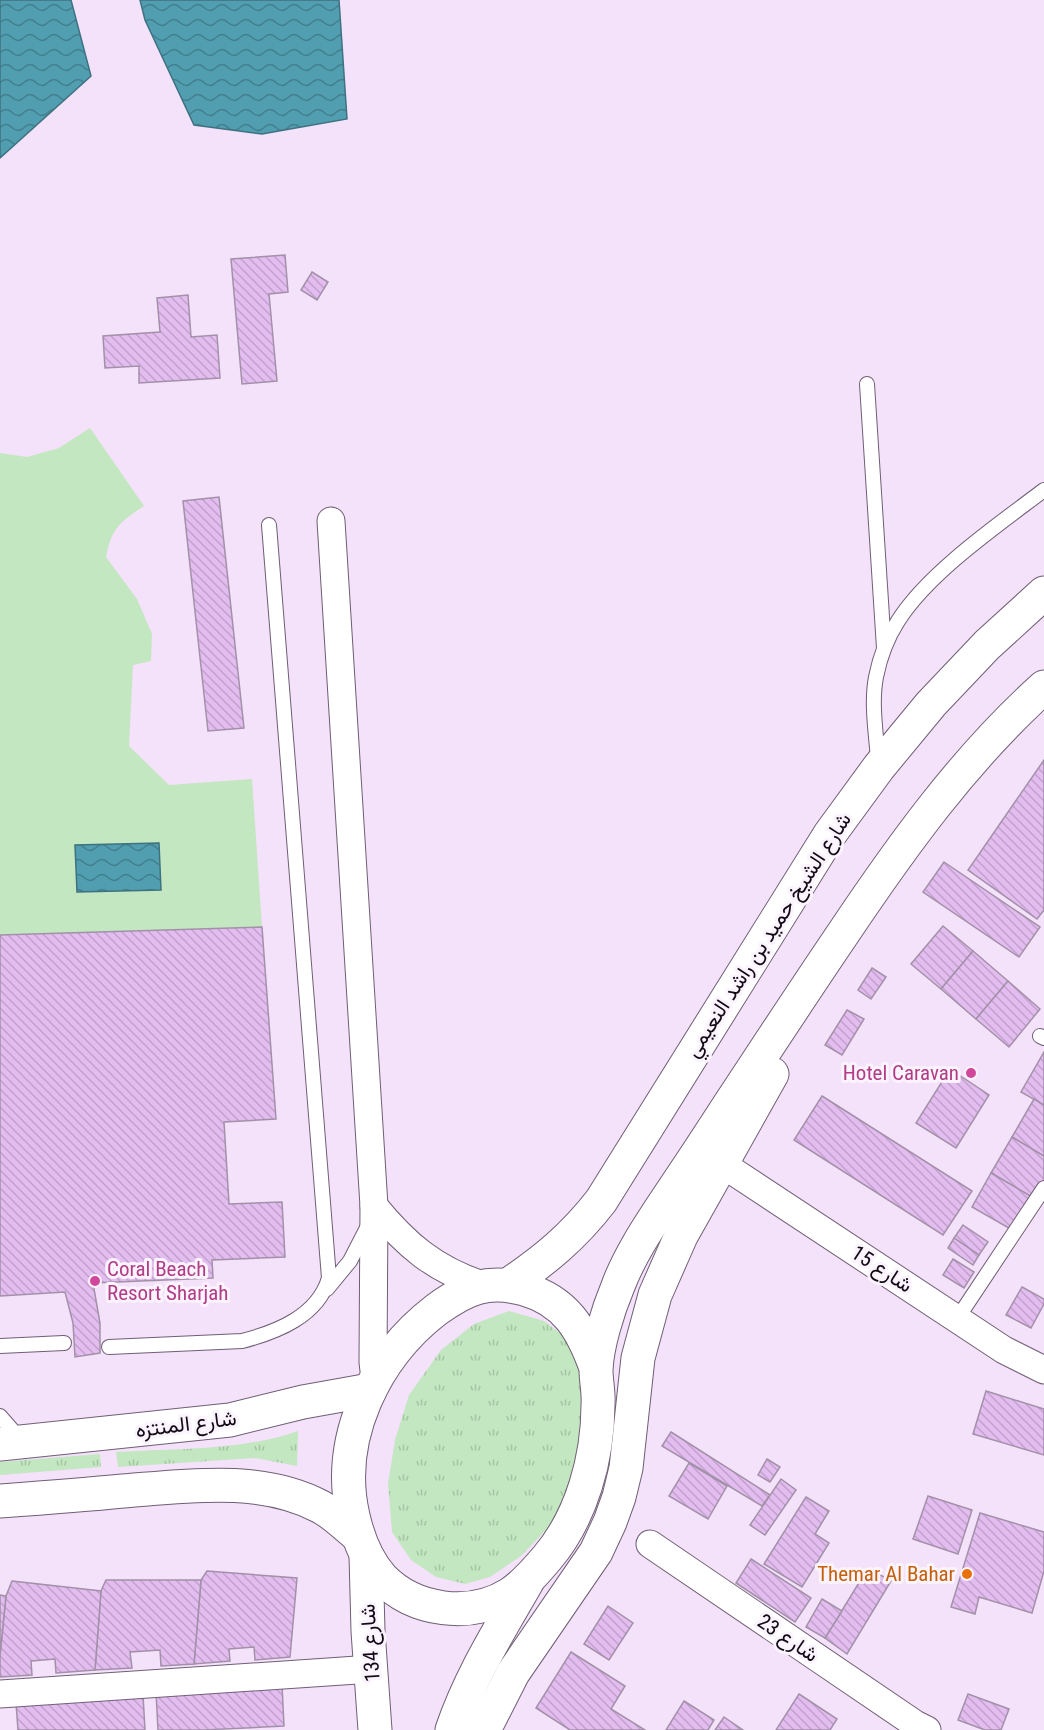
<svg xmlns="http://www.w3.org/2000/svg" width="1044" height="1730" viewBox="0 0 1044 1730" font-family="'Roboto Condensed',Vazirmatn,sans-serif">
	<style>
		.grass { fill: url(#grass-tufts) }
		.park { fill: #c3e7c0 }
		.water { fill: url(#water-waves); stroke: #3e7281; stroke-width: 1.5 }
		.building { fill: url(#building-back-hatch); stroke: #a291a8; stroke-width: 1.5 }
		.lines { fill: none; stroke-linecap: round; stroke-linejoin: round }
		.service-casing { stroke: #6f5f74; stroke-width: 16 }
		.minor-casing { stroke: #6f5f74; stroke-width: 29 }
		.secondary-casing { stroke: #6f5f74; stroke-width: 35 }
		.primary-casing { stroke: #6f5f74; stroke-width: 35 }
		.service { stroke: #fff; stroke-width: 14 }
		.minor { stroke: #fff; stroke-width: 27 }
		.secondary { stroke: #fff; stroke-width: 33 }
		.primary { stroke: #fff; stroke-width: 33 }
		.hotel-dot { fill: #d1479c; stroke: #fbf3fd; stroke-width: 2 }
		.food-dot { fill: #e8710a; stroke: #fbf3fd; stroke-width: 2 }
		.labels { text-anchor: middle; stroke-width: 6; stroke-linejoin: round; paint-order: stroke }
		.street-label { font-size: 21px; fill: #110b13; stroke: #fbf3fd }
		.hotel-label { font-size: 21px; fill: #b23c85; stroke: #fbf3fd; text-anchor: end }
		.food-label { font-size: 21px; fill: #c56008; stroke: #fbf3fd; text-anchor: end }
	</style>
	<defs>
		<pattern id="grass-tufts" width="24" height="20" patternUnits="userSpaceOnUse" patternTransform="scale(1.5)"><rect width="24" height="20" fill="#c3e7c0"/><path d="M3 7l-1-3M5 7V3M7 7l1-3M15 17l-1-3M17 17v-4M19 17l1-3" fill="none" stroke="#a6c5a4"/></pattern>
		<pattern id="water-waves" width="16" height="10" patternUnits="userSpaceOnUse" patternTransform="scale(1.5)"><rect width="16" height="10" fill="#519eb0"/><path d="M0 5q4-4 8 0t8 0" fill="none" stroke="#427f8e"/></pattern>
		<pattern id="building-back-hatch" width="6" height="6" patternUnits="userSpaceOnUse" patternTransform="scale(1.5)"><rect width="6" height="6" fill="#e3bdf0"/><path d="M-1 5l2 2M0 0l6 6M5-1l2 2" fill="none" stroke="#c2a1cd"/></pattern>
	</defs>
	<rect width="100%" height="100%" fill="#f4e1fa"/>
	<!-- grass -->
	<g class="grass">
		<path d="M 509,1311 L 544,1321 L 569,1340 L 581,1362 L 583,1442 L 569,1491 L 549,1527 L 521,1556 L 490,1577 L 465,1584 L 436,1577 L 411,1560 L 392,1532 L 388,1484 L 395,1440 L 409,1395 L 441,1350 L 474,1324 Z"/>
		<path d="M 298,1431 L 297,1466 L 255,1458 L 118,1467 L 116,1452 C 172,1449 246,1450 298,1431 Z"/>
		<path d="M 100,1454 L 101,1467 L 0,1475 L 0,1462 Z"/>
	</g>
	<!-- park -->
	<path class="park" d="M 90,428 L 144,506 C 120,522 112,527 106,557 L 137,599 L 152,634 L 151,661 L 133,665 L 129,746 L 169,785 L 252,779 L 262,927 L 0,935 L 0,453 L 27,457 L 59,448 Z"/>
	<!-- water -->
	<g class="water">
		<path d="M 0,0 L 71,0 L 91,76 L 0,158 Z"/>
		<path d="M 140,0 L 339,0 L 347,119 L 262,134 L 194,125 L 145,20 Z"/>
		<path d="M 159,843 L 161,890 L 77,892 L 75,845 Z"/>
	</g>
	<!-- building -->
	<g class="building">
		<path d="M 285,255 L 288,292 L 269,294 L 277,381 L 242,384 L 231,259 Z"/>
		<path d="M 312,272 L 328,282 L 317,300 L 301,290 Z"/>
		<path d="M 188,295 L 191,337 L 217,335 L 220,378 L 139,383 L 139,366 L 105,368 L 103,336 L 160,332 L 157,298 Z"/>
		<path d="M 219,497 L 244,728 L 208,731 L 183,501 Z"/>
		<path d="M 1044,760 L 1044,910 L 1037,919 L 968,870 Z"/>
		<path d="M 944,862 L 1040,927 L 1019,957 L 923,892 Z"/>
		<path d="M 943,926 L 973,951 L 941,989 L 911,964 Z"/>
		<path d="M 262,927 L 276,1119 L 224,1122 L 229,1204 L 282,1202 L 285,1257 L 212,1260 L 213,1278 L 93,1283 L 100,1323 L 100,1353 L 75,1357 L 73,1323 L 65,1292 L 0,1296 L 0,935 Z"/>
		<path d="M 973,951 L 1008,981 L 976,1019 L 941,989 Z"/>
		<path d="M 872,968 L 886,977 L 871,999 L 858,990 Z"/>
		<path d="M 1008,981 L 1040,1009 L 1009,1047 L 976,1019 Z"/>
		<path d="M 847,1010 L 864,1019 L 842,1055 L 825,1045 Z"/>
		<path d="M 1044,1052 L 1044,1105 L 1021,1092 Z"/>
		<path d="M 950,1069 L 989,1095 L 956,1148 L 916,1123 Z"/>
		<path d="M 822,1096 L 972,1191 L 943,1235 L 794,1140 Z"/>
		<path d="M 1034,1099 L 1044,1105 L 1044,1156 L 1012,1137 Z"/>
		<path d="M 1012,1137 L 1044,1156 L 1044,1183 L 1035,1199 L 991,1173 Z"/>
		<path d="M 991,1173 L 1034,1198 L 1014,1231 L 972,1207 Z"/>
		<path d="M 963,1225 L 988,1242 L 979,1255 L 954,1238 Z"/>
		<path d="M 954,1238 L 979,1255 L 973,1265 L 948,1248 Z"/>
		<path d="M 953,1259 L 974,1272 L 964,1288 L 943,1275 Z"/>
		<path d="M 1022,1287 L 1044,1299 L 1044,1304 L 1031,1328 L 1006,1315 Z"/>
		<path d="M 986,1391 L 1044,1409 L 1044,1455 L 973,1434 Z"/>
		<path d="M 671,1432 L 770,1495 L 762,1506 L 662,1446 Z"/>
		<path d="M 767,1459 L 780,1467 L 770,1482 L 758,1475 Z"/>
		<path d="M 689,1463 L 727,1486 L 708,1519 L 669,1496 Z"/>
		<path d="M 781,1479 L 796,1490 L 765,1535 L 750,1525 Z"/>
		<path d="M 928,1496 L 972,1510 L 958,1554 L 913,1539 Z"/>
		<path d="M 806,1497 L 829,1511 L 815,1534 L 829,1543 L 802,1587 L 764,1564 Z"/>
		<path d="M 980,1513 L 1044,1532 L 1044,1571 L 1032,1613 L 979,1597 L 975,1614 L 951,1607 Z"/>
		<path d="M 751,1559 L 811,1598 L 795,1622 L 736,1583 Z"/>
		<path d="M 868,1568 L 891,1581 L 847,1654 L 825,1638 Z"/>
		<path d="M 207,1571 L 297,1578 L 290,1657 L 255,1660 L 254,1647 L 229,1649 L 230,1661 L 194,1664 L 201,1580 Z"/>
		<path d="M 106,1580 L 201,1580 L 194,1664 L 161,1666 L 160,1650 L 130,1652 L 132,1668 L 95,1670 L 101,1591 Z"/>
		<path d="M 12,1581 L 101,1591 L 95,1670 L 56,1673 L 55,1659 L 31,1661 L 32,1675 L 0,1677 L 0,1655 L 6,1596 Z"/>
		<path d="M 0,1595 L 6,1596 L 0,1655 Z"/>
		<path d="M 822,1599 L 842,1611 L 825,1638 L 806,1627 Z"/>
		<path d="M 608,1606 L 633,1623 L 609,1660 L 584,1644 Z"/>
		<path d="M 571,1652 L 625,1686 L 611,1709 L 645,1730 L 570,1730 L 536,1708 Z"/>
		<path d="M 282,1685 L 284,1726 L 204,1730 L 158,1730 L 156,1692 Z"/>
		<path d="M 799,1694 L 837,1719 L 830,1730 L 776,1730 Z"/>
		<path d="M 968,1694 L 1009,1709 L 1001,1730 L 985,1730 L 958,1720 Z"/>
		<path d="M 143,1695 L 145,1730 L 18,1730 L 16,1703 Z"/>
		<path d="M 684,1701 L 714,1720 L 708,1730 L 666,1730 Z"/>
		<path d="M 724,1717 L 743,1730 L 715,1730 Z"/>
	</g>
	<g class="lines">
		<!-- service casing -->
		<g class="service-casing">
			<g id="service">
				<path d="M 867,384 L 884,648"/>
				<path d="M 878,759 C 876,733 871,703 876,677 C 880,657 887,638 898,621 C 928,573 999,524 1044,490"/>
				<path d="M 1040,1036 L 1044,1038"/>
				<path d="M 327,1289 L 350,1261 L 367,1228"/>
				<path d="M 957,1319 L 1044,1188"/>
				<path d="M 0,1346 L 64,1343"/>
				<path d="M 109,1347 L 242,1341 C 277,1332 318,1316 329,1278 L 269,525"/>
				<path d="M 0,1416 L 14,1432 L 23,1438"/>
			</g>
		</g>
		<!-- minor casing -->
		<g class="minor-casing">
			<g id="minor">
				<path d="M 331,521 L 374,1206 L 373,1362 L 375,1379"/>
				<path d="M 722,1164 L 1004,1350 L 1044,1370"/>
				<path d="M 374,1206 C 406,1245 434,1269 482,1285"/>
				<path d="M 650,1544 L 915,1724 L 927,1730"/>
				<path d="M 0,1694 L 372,1669"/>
			</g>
		</g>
		<!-- secondary casing -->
		<g class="secondary-casing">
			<g id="secondary">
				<path d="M 0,1444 L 230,1420 L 303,1402 L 370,1390"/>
				<path d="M 0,1501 C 41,1498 82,1495 123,1491 C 187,1486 262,1475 321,1507 C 334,1514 346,1526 357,1535"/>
			</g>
		</g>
		<!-- primary casing -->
		<g class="primary-casing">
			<g id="primary">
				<path d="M 508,1285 C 545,1260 573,1237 601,1201 L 830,834 L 879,767 L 931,704 L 987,645 L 1044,593"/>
				<path d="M 596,1368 C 582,1329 566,1301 524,1289 C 488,1279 466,1288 436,1310 C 375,1357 335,1438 353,1516 C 358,1538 366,1560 382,1578 C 414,1611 470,1619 510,1594 C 524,1585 536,1571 547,1558 C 582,1517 598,1457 598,1405 C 599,1393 596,1381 596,1370 C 597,1345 608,1310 618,1286 C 630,1254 650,1225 669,1196 C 690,1165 711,1133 731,1102 C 768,1046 804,991 842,935 C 901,847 964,759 1044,687"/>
				<path d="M 366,1555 L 368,1631 L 375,1730"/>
				<path d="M 452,1730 C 470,1677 499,1631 527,1582"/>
				<path d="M 484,1730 L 513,1673 L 596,1552 L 610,1522 L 619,1497 L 626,1468 L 638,1358 L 655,1295 L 681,1236 L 772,1074"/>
			</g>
		</g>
		<!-- service -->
		<use href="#service" class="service"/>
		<!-- minor -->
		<use href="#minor" class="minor"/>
		<!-- secondary -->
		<use href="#secondary" class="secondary"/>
		<!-- primary -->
		<use href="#primary" class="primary"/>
	</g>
	<!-- markers -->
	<g class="hotel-dot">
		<circle cx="971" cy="1073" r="6"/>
		<circle cx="95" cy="1281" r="6"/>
	</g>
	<circle class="food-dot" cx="967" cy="1574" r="6"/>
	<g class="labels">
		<!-- street labels -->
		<g class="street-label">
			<text transform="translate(768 935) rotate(-57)" y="7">شارع الشيخ حميد بن راشد النعيمي</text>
			<text transform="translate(882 1269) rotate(33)" y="7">شارع 15</text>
			<text transform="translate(186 1424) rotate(-7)" y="7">شارع المنتزه</text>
			<text transform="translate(788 1638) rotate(34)" y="7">شارع 23</text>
			<text transform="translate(370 1643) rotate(-94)" y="7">شارع 134</text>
		</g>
		<!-- hotel labels -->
		<g class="hotel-label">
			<text x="959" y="1080">Hotel Caravan</text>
			<text x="107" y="1276" text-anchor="start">Coral Beach<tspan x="107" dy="24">Resort Sharjah</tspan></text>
		</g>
		<!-- food labels -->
		<g class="food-label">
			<text x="955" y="1581">Themar Al Bahar</text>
		</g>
	</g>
</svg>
